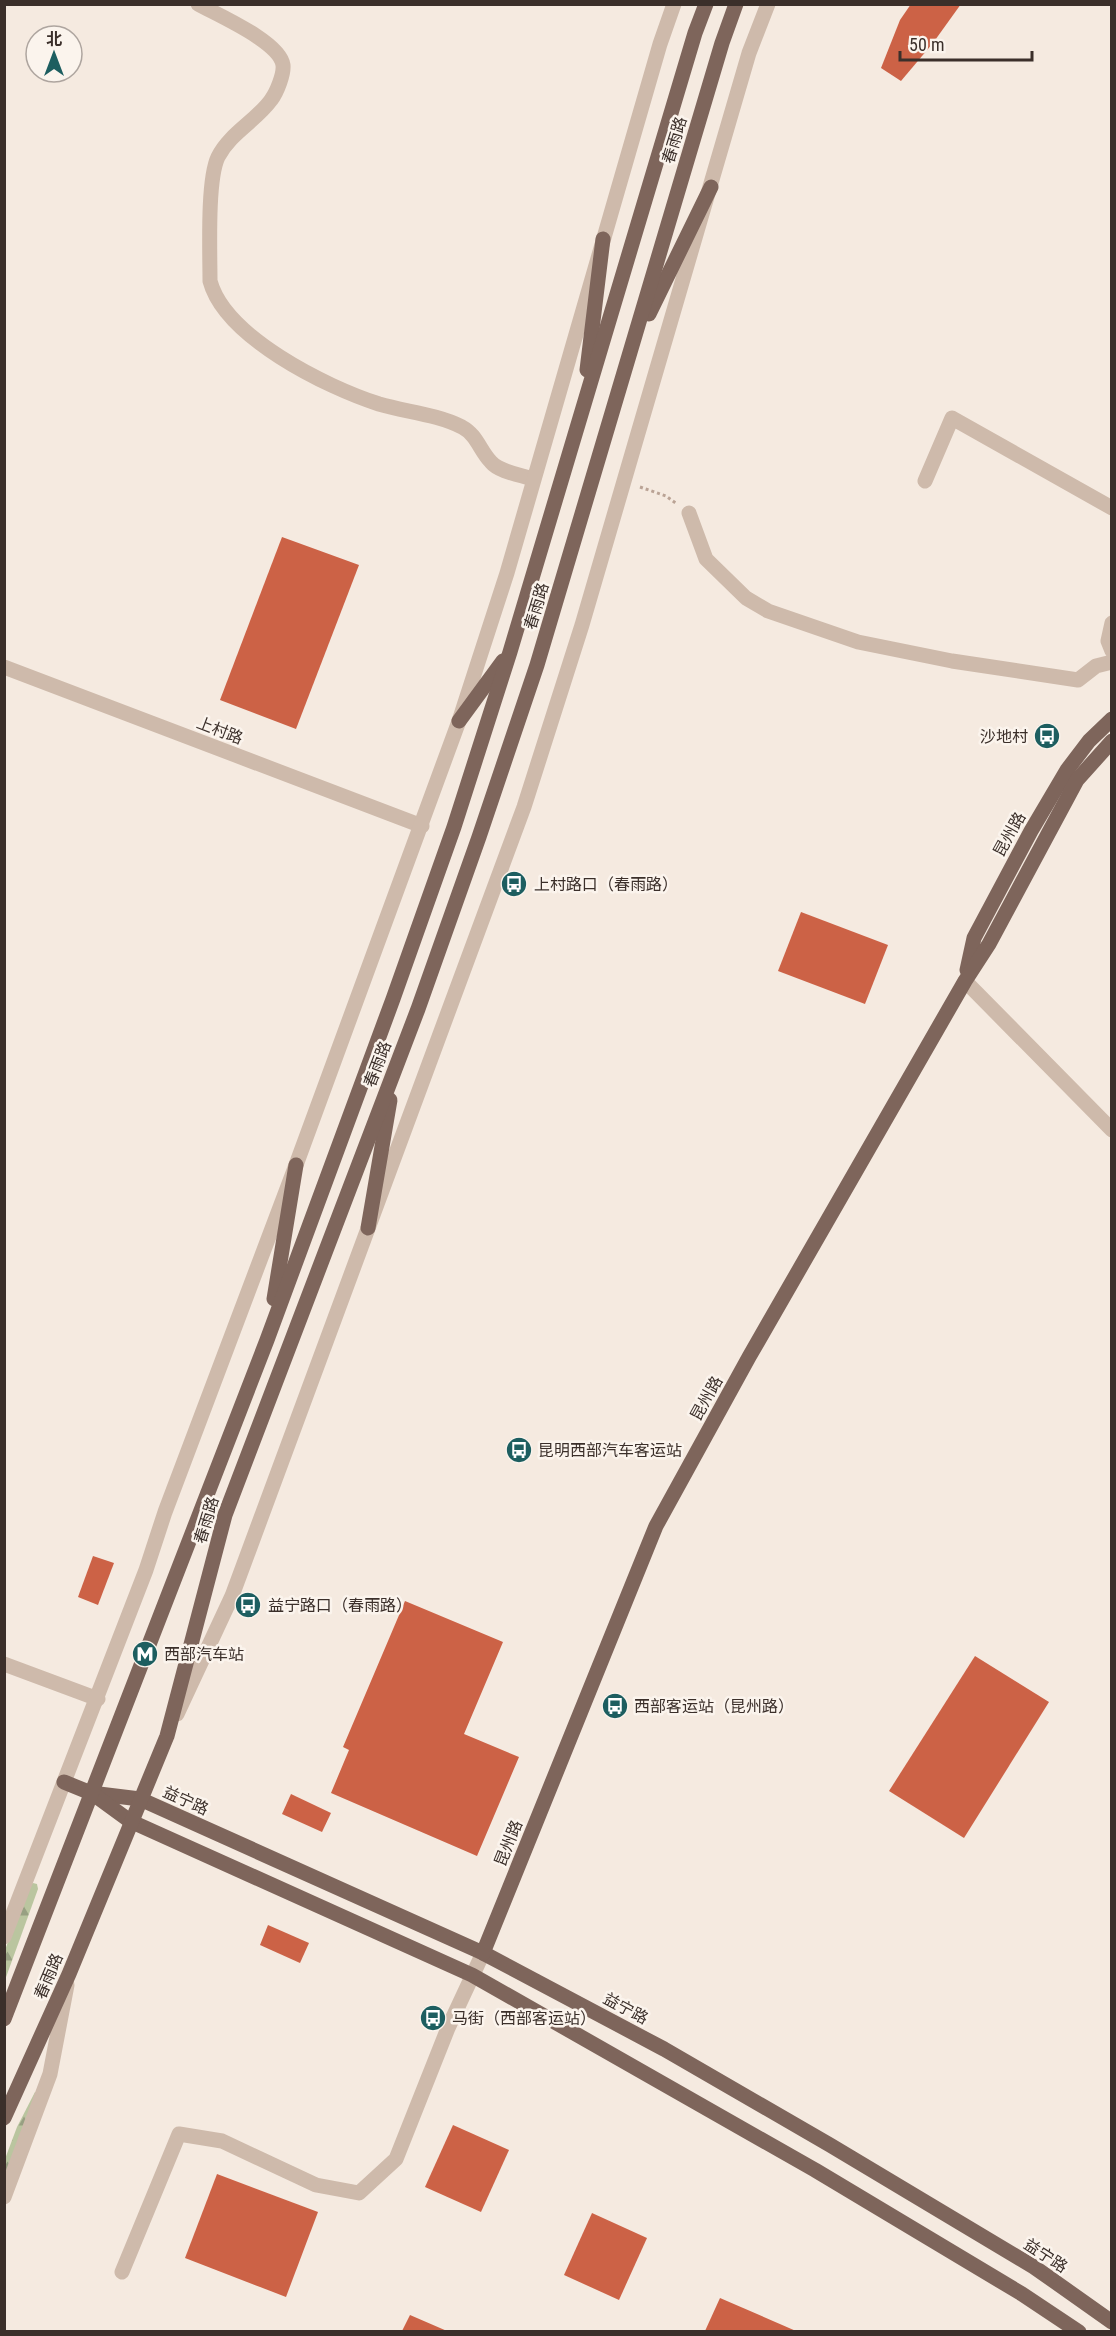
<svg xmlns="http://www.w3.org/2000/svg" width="1116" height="2336" viewBox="0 0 1116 2336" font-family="'Roboto Condensed','Noto Sans SC',sans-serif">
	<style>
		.forest { fill: url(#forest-firs) }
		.building { fill: #cc6246 }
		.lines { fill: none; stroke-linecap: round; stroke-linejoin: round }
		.path { stroke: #baa395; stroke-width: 3; stroke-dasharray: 3 3; stroke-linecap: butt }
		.minor { stroke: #cebaab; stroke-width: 15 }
		.major { stroke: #7e655b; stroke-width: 15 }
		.labels { text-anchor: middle; stroke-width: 5; stroke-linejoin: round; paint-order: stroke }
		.street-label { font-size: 16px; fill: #3b2f2a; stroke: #fbf4ed }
		.poi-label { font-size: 16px; fill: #3b2f2a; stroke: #fbf4ed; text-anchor: start }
	</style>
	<defs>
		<pattern id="forest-firs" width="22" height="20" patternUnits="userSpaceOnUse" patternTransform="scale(1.5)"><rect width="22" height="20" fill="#bac59f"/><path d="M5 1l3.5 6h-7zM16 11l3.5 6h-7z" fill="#98a082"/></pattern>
	</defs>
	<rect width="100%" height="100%" fill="#f5eae0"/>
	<!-- forest -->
	<g class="forest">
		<path d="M 33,1883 L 37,1884 L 38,1889 L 5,1980 L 5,1950 L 29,1885 Z"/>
		<path d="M 35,2092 L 38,2092 L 5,2183 L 5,2159 L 17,2127 Z"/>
	</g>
	<!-- building -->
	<g class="building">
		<path d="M 911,4 L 961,4 L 933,43 L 901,81 L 881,68 L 900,20 Z"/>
		<path d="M 282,537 L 359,565 L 296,729 L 220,700 Z"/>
		<path d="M 801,912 L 888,945 L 865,1004 L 778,971 Z"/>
		<path d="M 93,1556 L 114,1563 L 98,1605 L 78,1597 Z"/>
		<path d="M 405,1601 L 503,1642 L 464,1734 L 519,1757 L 477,1856 L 331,1793 L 349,1750 L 343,1747 Z"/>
		<path d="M 975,1656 L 1049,1702 L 964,1838 L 889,1791 Z"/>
		<path d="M 291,1794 L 331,1813 L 322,1832 L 282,1814 Z"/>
		<path d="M 268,1925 L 309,1943 L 300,1963 L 260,1945 Z"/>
		<path d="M 453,2125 L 509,2150 L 481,2212 L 425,2187 Z"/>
		<path d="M 217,2174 L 318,2212 L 286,2297 L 185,2258 Z"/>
		<path d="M 592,2213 L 647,2238 L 619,2300 L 564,2275 Z"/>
		<path d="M 720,2298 L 796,2331 L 705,2331 Z"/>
		<path d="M 410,2315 L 447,2331 L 402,2331 Z"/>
	</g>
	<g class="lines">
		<!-- path -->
		<path class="path" d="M 640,487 L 666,496 L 677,504"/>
		<!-- minor -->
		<g class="minor">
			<path d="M 198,4 C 218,15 280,42 283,65 C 284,74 277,92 271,100 C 256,121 230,133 218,157 C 207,180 210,252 210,281 C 225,337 326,387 379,404 C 406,412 436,414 462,427 C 477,435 480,451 491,462 C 499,472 521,475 533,479"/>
			<path d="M 925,481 L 952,418 L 1112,508"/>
			<path d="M 689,513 L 706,559 L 746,598 L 768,611 L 858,642 L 952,661 L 1078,680 L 1096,666 L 1112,662"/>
			<path d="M 1112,623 L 1108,641 L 1112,651"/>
			<path d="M 4,667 L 422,826"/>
			<path d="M 965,981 L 1112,1130"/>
			<path d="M 4,1664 L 98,1699"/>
			<path d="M 177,1714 L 232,1596 L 524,807 L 582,625 L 749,53 L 768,4"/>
			<path d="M 4,1937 L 146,1570 L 165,1512 L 296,1165 L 459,721 L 507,573 L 660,44 L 674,4"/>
			<path d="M 4,2197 L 50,2074 L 67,1985"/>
			<path d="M 122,2272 L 179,2134 L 222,2141 L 316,2185 L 359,2193 L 396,2159 L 448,2028 L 483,1953"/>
		</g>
		<!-- major -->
		<g class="major">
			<path d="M 649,314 L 711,187"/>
			<path d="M 587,370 L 603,239"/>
			<path d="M 459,721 L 503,661"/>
			<path d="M 967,970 L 974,938 L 1031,831 L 1067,770 L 1089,741 L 1112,719"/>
			<path d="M 368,1228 L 390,1100"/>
			<path d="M 274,1299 L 296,1165"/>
			<path d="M 64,1782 L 91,1793 L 140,1799 L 483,1953 L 664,2049 L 830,2145 L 1034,2267 L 1112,2322"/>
			<path d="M 93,1794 L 130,1821 L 472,1975 L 815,2170 L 1022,2294 L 1079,2332"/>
			<path d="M 483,1953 L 656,1526 L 749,1357 L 965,981 L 989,944 L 1077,780 L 1112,741"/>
			<path d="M 4,2019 L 267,1340 L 393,999 L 454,827 L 510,652 L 695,33 L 706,4"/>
			<path d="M 4,2118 L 69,1974 L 167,1736 L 225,1515 L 418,1009 L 479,837 L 537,665 L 722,43 L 736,4"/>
		</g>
	</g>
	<!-- icons -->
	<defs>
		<g id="bus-disc" transform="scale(1.35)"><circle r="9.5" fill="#1d5e60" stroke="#fbf4ed"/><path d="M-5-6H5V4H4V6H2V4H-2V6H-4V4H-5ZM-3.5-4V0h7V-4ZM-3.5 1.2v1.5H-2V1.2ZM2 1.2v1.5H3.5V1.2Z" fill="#fff"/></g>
		<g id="metro-disc" transform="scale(1.35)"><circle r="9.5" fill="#1d5e60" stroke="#fbf4ed"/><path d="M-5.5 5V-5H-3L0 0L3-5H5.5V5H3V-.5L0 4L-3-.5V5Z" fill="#fff"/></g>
	</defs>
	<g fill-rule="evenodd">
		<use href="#bus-disc" x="1047" y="736"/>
		<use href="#bus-disc" x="514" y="884"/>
		<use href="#bus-disc" x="519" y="1450"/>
		<use href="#bus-disc" x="248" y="1605"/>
		<use href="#metro-disc" x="145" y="1654"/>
		<use href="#bus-disc" x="615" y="1706"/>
		<use href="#bus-disc" x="433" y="2018"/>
	</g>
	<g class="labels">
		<!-- street labels -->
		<g class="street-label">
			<text transform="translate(674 140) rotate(-73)" y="6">春雨路</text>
			<text transform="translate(536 606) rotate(-73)" y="6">春雨路</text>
			<text transform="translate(220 730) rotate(21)" y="6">上村路</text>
			<text transform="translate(1009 834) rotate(-61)" y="6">昆州路</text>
			<text transform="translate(377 1064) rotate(-69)" y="6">春雨路</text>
			<text transform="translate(706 1398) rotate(-61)" y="6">昆州路</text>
			<text transform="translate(206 1520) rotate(-73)" y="6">春雨路</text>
			<text transform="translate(186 1800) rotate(24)" y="6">益宁路</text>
			<text transform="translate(508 1843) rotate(-68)" y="6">昆州路</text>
			<text transform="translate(48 1976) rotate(-67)" y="6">春雨路</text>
			<text transform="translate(626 2008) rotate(28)" y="6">益宁路</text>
			<text transform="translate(1046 2255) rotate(33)" y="6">益宁路</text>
		</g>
		<!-- poi labels -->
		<g class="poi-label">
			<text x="1028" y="742" text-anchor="end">沙地村</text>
			<text x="534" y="890">上村路口（春雨路）</text>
			<text x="538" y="1456">昆明西部汽车客运站</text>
			<text x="268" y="1611">益宁路口（春雨路）</text>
			<text x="164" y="1660">西部汽车站</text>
			<text x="634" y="1712">西部客运站（昆州路）</text>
			<text x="452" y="2024">马街（西部客运站）</text>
		</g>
	</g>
	<!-- border -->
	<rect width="1116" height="2336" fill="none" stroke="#3b2f2a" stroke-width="12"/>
	<!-- north arrow -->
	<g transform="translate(54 54)"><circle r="28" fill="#fbf4ed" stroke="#aea59f" stroke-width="1.5"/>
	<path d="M0-4.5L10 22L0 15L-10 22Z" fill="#1d5e60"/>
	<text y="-9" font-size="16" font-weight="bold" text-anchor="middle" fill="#3b2f2a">北</text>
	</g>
	<!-- scale -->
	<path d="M900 51v9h132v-9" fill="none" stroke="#3b2f2a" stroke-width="3"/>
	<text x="909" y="51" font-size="18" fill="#3b2f2a" stroke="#fbf4ed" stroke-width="4.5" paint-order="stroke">50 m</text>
</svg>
